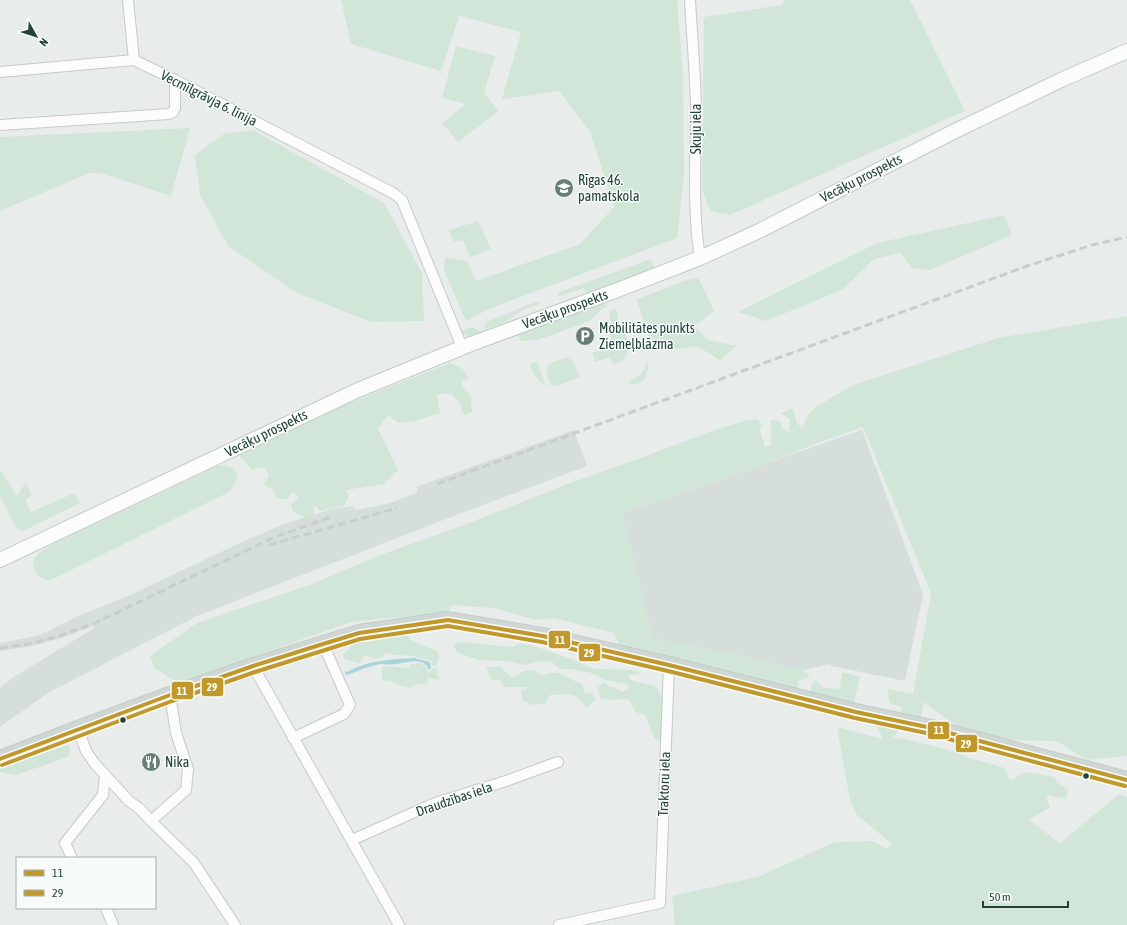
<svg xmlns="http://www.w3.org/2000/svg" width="1127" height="925" viewBox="0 0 1127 925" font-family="'Asap Condensed',sans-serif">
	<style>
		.built { fill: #d6dedb }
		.green { fill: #d1e6d8 }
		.water { fill: #a9d4db }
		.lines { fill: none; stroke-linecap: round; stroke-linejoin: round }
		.minor-casing { stroke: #c5cac8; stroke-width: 12 }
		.secondary-casing { stroke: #c3cbc8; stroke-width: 16 }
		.primary-casing { stroke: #c3ccc9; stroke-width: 18 }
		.minor { stroke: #fcfcfc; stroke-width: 10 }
		.secondary { stroke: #fcfcfc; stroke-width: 14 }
		.primary { stroke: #cfd7d5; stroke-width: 16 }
		.rail { stroke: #c9cdcc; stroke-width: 3; stroke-dasharray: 8 4; stroke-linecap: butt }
		.bus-1-casing { stroke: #f7fbf9; stroke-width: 7 }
		.bus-2-casing { stroke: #f7fbf9; stroke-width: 7 }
		.bus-1 { stroke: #c0982c; stroke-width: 4 }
		.bus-2 { stroke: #c0982c; stroke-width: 4 }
		.bus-dot { fill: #24423a; stroke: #f7fbf9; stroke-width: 1.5 }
		.labels { text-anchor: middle; stroke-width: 3; stroke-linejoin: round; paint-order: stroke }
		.street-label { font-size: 14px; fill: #24423a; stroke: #f7fbf9 }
		.poi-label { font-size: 14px; fill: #24423a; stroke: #f7fbf9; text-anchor: start }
		.line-badge { stroke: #f7fbf9; stroke-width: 1.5 }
		.badge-label { font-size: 11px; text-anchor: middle; font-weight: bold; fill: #fff }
	</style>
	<rect width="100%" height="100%" fill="#e8edeb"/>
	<!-- built -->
	<g class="built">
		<path d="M 574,430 L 587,466 L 459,514 L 197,616 L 48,693 L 0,727 L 0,688 L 9,680 L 94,628 L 93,626 L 62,638 L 32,646 L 0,651 L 0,643 L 40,635 L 78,616 L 126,597 L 244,541 L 287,523 L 332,509 L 352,506 L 357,510 L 390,503 L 418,492 L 416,487 Z"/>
		<path d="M 862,430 L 923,594 L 905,681 L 831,666 L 831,664 L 804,670 L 652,638 L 622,513 Z"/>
	</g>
	<!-- green -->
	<g class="green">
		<path d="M 341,0 L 677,0 L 683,76 L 684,177 L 677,238 L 489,309 L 466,321 L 444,270 L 445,257 L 467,261 L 476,281 L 580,244 L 614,207 L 590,131 L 559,91 L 502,99 L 521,32 L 459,16 L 441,71 L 351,44 Z"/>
		<path d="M 785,0 L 910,0 L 965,111 L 730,215 L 710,211 L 702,189 L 704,17 L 781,5 Z"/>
		<path d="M 456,46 L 495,56 L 484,93 L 499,111 L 458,142 L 442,123 L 466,104 L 442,98 Z"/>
		<path d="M 190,128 L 171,196 L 100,173 L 89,173 L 0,211 L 0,137 Z"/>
		<path d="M 253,130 L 384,203 L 422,273 L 424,321 L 371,322 L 297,293 L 228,246 L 200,195 L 195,155 L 224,134 Z"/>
		<path d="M 1004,215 L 1012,235 L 930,270 L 912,268 L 900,253 L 874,259 L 842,290 L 766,321 L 738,312 L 877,243 Z"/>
		<path d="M 478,221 L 491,249 L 470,257 L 463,240 L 454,242 L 449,230 Z"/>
		<path d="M 648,260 L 651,260 L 655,270 L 587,296 L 584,288 L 559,296 L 557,293 Z"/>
		<path d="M 697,278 L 700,281 L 714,311 L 694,326 L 708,340 L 736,346 L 720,360 L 697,346 L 681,349 L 651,347 L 637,299 L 690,279 Z"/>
		<path d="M 538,301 L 540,304 L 525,309 L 505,322 L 486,329 L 484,328 L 484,325 L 488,321 Z"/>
		<path d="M 599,304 L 609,305 L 602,309 L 589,321 L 538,340 L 521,341 L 518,335 Z"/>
		<path d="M 614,308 C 620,314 619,322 612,326 C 609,319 608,313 614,308 Z"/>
		<path d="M 1127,316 L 1127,756 L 1087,760 L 1057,741 L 1001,740 L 959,728 L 924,702 L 920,720 L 901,715 L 902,707 L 890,704 L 887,689 L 913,694 L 931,593 L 863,427 L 826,440 L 766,463 L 622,513 L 652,637 L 804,670 L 810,677 L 798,681 L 797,691 L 619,646 L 614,633 L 553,618 L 536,620 L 493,608 L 452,605 L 448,612 L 351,622 L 178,683 L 154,668 L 150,656 L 197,623 L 312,584 L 383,554 L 464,525 L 567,484 L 638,459 L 712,431 L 744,421 L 757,419 L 762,424 L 760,430 L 765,447 L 771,445 L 771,420 L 780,421 L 783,429 L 789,433 L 790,419 L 781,413 L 793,408 L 797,423 L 802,428 L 807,417 L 814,408 L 853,385 L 998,338 Z"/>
		<path d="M 472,327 L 479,330 L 480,335 C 473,336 467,338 461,331 Z"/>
		<path d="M 621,330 L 625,332 C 630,347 630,359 613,365 L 610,357 L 595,362 L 592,353 L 614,345 L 610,334 Z"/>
		<path d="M 567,357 L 574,362 L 580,377 L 559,385 L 551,386 C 543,363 546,365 567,357 Z"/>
		<path d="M 647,361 L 649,367 L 645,379 L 633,385 L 629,383 L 628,382 C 638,377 645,373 647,361 Z"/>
		<path d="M 537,362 L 545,385 L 538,380 L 530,366 L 531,364 Z"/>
		<path d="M 450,363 L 462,368 L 469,378 L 461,381 L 464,389 L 472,397 L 471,406 L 473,412 L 464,415 L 459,402 L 451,394 L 437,394 L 440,413 L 412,422 L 398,423 L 388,415 L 378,429 L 398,470 L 384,484 L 346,490 L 349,496 L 344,506 L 321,511 L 313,505 L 315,514 L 307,518 L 293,512 L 291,504 L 299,498 L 292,492 L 287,499 L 277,499 L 273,489 L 263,485 L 269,475 L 264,467 L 251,469 L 243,459 L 236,453 L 344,405 Z"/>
		<path d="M 219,465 C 241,465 242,480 227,493 L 53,579 C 52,580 48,581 47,580 C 40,580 31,569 33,562 C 35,554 45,549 51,545 Z"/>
		<path d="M 0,470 L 17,496 L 26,482 L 31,494 L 30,497 L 25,500 L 31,512 L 72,494 L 75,494 L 80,503 L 23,531 L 17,529 L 0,496 Z"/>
		<path d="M 398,632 L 407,635 L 412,641 L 437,651 L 439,658 L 436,666 L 432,666 L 432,661 L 413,656 L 395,655 L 385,653 L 381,658 L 374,659 L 365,655 L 359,663 L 344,659 L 343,655 L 356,641 C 370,645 385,637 398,632 Z"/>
		<path d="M 461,642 L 513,647 L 520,643 L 537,647 L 577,661 L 588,667 L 599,669 L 631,670 L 643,674 L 629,675 L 631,680 L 655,686 L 663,696 L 665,710 L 661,722 L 667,726 L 666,744 L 654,738 L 645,715 L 635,712 L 629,699 L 611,700 L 600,698 L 597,688 L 603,683 L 623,692 L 630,687 L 627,684 L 606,680 L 591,673 L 572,669 L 560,669 L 552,662 L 541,661 L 524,665 L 507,661 L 479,660 L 458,653 L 453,644 Z"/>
		<path d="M 419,663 L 425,666 L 429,672 L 434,668 L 438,670 L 437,674 L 440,680 L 427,677 L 428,683 L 418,684 L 411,688 L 400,686 L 392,681 L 382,680 L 382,673 L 381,672 L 383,666 L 409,668 L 411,664 Z"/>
		<path d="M 486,667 L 501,667 L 512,678 C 525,671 529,665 542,675 C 562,669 564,677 582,684 L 585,694 L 592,692 L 596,699 L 587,709 C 576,691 570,695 550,695 L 545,703 L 533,705 L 523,701 L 521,691 L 529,687 L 506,687 L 499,680 L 491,680 Z"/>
		<path d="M 842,672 L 860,677 L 854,703 L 811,694 L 811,686 L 816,680 L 822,687 L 833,689 L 840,688 Z"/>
		<path d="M 879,722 L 896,724 L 898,731 L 893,738 L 905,739 L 964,754 L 966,757 L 1005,768 L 1009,779 L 1013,780 L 1017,776 L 1026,772 L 1055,777 L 1057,783 L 1068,789 L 1066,799 L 1046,795 L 1050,807 L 1029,820 L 1060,843 L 1119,794 L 1127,797 L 1127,925 L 675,925 L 672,896 L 760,876 L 835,842 L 873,841 L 886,849 L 892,844 L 857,815 L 850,801 L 837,727 L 883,739 L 876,726 Z"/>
		<path d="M 68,745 L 70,750 L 68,757 L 16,775 L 0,772 L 0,767 Z"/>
	</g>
	<!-- water -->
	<path class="water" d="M 415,658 L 430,662 L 431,668 L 429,670 C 423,656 407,663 396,664 C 391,665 385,664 380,664 C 369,666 358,671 347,675 L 345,674 L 345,671 L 347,672 C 368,660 391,659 415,658 Z"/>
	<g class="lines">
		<!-- minor casing -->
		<g class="minor-casing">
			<g id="minor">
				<path d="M 128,0 L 134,60"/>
				<path d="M 690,0 C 692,35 695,71 696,106 C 696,157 692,208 700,258"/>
				<path d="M 0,72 L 134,60 L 175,80 L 393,193 L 402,200 L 462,347"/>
				<path d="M 0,125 L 169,114 L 173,112 L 175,108 L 175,80"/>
				<path d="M 253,666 L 399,925"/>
				<path d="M 78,729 L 86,751 L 95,764 L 129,801 L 140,809 L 151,821 L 194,863 L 235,925"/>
				<path d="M 293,738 L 344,714 L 350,705 L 323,644"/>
				<path d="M 151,821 L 186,790 L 188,769 L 176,733 L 170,695"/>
				<path d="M 352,840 L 435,803 L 506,781 L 558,762"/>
				<path d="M 72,858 L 65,843 L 103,795 L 105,775"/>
				<path d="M 106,908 L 113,925"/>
				<path d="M 559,925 L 660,903 L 669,665"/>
			</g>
		</g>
		<!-- secondary casing -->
		<g class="secondary-casing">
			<path id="secondary" d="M 0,560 L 358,390 L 471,344 L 615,291 L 700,258 L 759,231 L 953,132 L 1061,80 L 1127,51"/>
		</g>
		<!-- primary casing -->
		<g class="primary-casing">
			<path id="primary" d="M 0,759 L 78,729 L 170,695 L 253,666 L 323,644 L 359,633 L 448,620 L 543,636 L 669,665 L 856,712 L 927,727 L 1127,780"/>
		</g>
		<!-- minor -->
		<use href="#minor" class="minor"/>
		<!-- secondary -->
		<use href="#secondary" class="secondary"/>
		<!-- primary -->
		<use href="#primary" class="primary"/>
		<!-- rail -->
		<g class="rail">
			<path d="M 437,484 L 1027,266 L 1092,245 L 1127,237"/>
			<path d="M 269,545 L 397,508"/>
			<path d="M 0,648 L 29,644 L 56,637 L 95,623 L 275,537 L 331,517"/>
		</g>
		<!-- bus-1 casing -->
		<g class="bus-1-casing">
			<path id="bus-1" d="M 0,759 L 170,695 L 253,666 L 323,644 L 359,633 L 448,620 L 543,636 L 669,665 L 856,712 L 927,727 L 1127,780"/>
		</g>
		<!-- bus-2 casing -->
		<g class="bus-2-casing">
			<path id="bus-2" d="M 2,765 L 172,701 L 255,672 L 360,639 L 448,626 L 542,642 L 668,671 L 855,718 L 926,733 L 1125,786"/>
		</g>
		<!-- bus-1 -->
		<use href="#bus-1" class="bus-1"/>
		<!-- bus-2 -->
		<use href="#bus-2" class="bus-2"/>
	</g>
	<!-- icons -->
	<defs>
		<g id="school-disc" transform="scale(1)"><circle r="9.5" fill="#697e78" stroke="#f7fbf9"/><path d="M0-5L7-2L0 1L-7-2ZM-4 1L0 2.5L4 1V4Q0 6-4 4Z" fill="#fff"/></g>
		<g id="parking-disc" transform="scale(1)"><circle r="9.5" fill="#697e78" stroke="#f7fbf9"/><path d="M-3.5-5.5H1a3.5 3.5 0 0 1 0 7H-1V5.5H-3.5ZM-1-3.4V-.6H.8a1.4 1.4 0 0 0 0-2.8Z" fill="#fff"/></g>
		<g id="restaurant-disc" transform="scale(1)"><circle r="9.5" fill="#697e78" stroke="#f7fbf9"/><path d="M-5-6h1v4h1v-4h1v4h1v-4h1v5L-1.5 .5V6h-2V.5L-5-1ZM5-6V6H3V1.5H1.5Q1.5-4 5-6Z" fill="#fff"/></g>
	</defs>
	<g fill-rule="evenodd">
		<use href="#school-disc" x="564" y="188"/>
		<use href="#parking-disc" x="585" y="336"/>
		<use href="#restaurant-disc" x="151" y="762"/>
	</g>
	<!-- markers -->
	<g class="bus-dot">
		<circle cx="123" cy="720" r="3.5"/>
		<circle cx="1086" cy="776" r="3.5"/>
	</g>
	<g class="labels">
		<!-- street labels -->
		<g class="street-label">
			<text transform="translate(209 98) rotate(27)" y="5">Vecmīlgrāvja 6. līnija</text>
			<text transform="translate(696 129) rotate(-90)" y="5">Skuju iela</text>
			<text transform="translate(861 178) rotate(-27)" y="5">Vecāķu prospekts</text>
			<text transform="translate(565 309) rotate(-20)" y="5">Vecāķu prospekts</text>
			<text transform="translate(266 433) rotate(-26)" y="5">Vecāķu prospekts</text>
			<text transform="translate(664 784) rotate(-88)" y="5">Traktoru iela</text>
			<text transform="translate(454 799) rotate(-19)" y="5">Draudzības iela</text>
		</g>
		<!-- poi labels -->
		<g class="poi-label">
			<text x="578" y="185">Rīgas 46.<tspan x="578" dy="16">pamatskola</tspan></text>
			<text x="599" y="333">Mobilitātes punkts<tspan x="599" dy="16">Ziemeļblāzma</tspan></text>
			<text x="165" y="767">Nika</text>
		</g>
	</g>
	<g class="line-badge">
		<rect x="548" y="630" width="23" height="19" rx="4" fill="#c0982c"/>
		<rect x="578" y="643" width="23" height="19" rx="4" fill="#c0982c"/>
		<rect x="201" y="677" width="23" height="20" rx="4" fill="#c0982c"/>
		<rect x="171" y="681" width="23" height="19" rx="4" fill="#c0982c"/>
		<rect x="927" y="721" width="23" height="19" rx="4" fill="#c0982c"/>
		<rect x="955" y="734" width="23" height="19" rx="4" fill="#c0982c"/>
	</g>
	<g class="badge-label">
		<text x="560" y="644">11</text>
		<text x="589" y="657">29</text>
		<text x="212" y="691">29</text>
		<text x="182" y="695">11</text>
		<text x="939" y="734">11</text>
		<text x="966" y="748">29</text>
	</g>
	<!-- legend -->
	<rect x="16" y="857" width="140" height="52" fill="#f7fbf9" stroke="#a3b1ad"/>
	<rect x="24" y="870" width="20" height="6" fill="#c0982c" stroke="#a3b1ad"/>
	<text x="52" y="877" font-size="12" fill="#24423a">11</text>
	<rect x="24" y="890" width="20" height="6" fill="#c0982c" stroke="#a3b1ad"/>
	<text x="52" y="897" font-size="12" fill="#24423a">29</text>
	<!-- north arrow -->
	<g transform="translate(36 36) rotate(129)" stroke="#f7fbf9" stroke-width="3" paint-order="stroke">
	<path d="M0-3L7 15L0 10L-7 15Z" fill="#24423a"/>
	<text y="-6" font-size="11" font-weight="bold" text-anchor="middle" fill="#24423a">N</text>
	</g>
	<!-- scale -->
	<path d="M983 901v6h85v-6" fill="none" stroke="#24423a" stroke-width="2"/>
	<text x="989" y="901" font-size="12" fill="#24423a" stroke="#f7fbf9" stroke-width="3" paint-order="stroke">50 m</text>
</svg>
